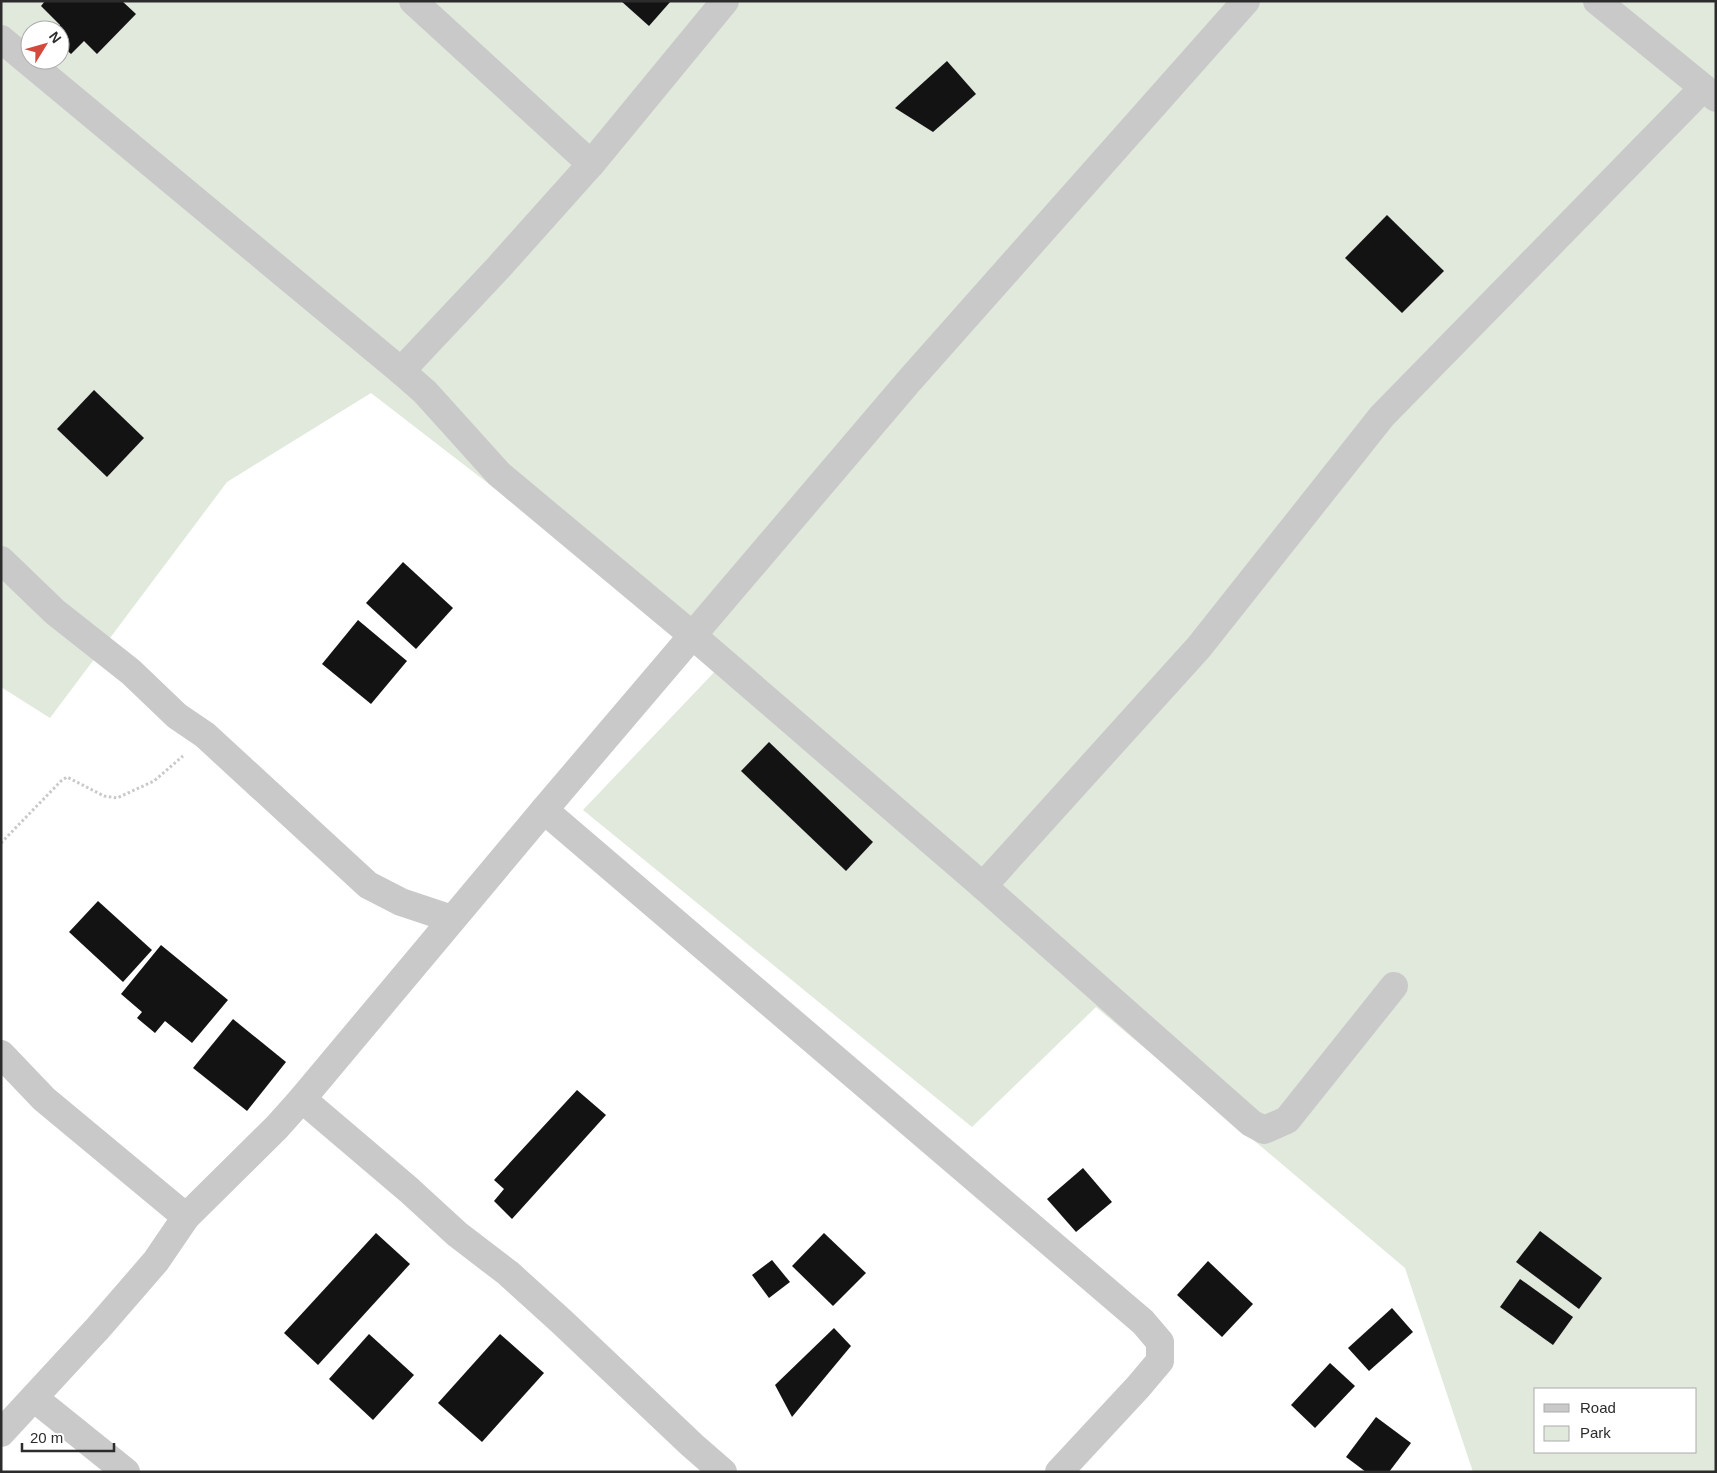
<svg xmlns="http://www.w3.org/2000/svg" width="1717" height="1473" viewBox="0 0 1717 1473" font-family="Helvetica,sans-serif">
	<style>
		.green { fill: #e0e9db; fill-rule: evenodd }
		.building { fill: #131313 }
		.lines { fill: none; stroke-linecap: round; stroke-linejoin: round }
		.path { stroke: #c9c9c9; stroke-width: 3; stroke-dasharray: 2.5 2.5; stroke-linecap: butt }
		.minor { stroke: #c9c9c9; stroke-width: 28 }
	</style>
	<rect width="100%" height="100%" fill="#fff"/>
	<!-- green -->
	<path class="green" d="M 1,1 L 1716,1 L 1716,1472 L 1473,1472 L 1405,1268 L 1096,1007 L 972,1127 L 583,810 L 722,664 L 371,393 L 227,482 L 50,718 L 1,687 ZM 30,30 L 60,30 L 60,60 L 30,60 ZM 1536,1389 L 1696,1389 L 1696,1452 L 1536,1452 Z"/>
	<!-- building -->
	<g class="building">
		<path d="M 45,1 L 122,1 L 136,14 L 97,54 L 84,41 L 71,54 L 60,44 L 60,30 L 56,30 L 60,25 L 41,6 Z"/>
		<path d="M 621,1 L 671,1 L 649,26 Z"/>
		<path d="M 947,61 L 976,94 L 933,132 L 895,108 Z"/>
		<path d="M 1387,215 L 1444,271 L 1402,313 L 1345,258 Z"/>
		<path d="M 94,390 L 144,438 L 107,477 L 57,429 Z"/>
		<path d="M 403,562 L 453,608 L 416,649 L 366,603 Z"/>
		<path d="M 358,620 L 407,661 L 371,704 L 322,664 Z"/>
		<path d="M 769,742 L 873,842 L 846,871 L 741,771 Z"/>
		<path d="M 98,901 L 152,950 L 123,982 L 69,932 Z"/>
		<path d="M 161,945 L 228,1000 L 192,1043 L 165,1021 L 155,1033 L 137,1018 L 142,1012 L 121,994 Z"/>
		<path d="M 233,1019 L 286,1062 L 247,1111 L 193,1068 Z"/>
		<path d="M 577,1090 L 606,1115 L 512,1219 L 494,1201 L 504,1189 L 494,1180 Z"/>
		<path d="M 1083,1168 L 1112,1202 L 1076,1232 L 1047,1199 Z"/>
		<path d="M 1540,1231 L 1602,1278 L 1579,1309 L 1516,1262 Z"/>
		<path d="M 376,1233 L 410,1264 L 318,1365 L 284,1333 Z"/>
		<path d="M 824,1233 L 866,1273 L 833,1306 L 792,1266 Z"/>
		<path d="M 772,1260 L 790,1282 L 769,1298 L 752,1275 Z"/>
		<path d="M 1208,1261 L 1253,1304 L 1222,1337 L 1177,1295 Z"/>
		<path d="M 1520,1279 L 1573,1317 L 1553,1345 L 1500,1307 Z"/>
		<path d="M 1392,1308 L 1413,1332 L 1369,1371 L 1348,1348 Z"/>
		<path d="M 834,1328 L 851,1346 L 792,1417 L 775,1385 Z"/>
		<path d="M 369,1334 L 414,1375 L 373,1420 L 329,1379 Z"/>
		<path d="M 500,1334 L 544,1373 L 482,1442 L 438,1403 Z"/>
		<path d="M 1330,1363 L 1355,1386 L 1315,1428 L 1291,1405 Z"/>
		<path d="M 1376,1417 L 1411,1443 L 1389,1472 L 1366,1472 L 1346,1457 Z"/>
	</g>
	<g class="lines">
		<!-- path -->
		<path class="path" d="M 1,843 L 61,781 L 67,777 L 104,796 L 117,798 L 154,781 L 183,756"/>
		<!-- minor -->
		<g class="minor">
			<path d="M 1597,1 L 1716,98"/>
			<path d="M 1,39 L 401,371 L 425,392 L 499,474 L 692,635 L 983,886 L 1251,1123 L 1264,1130 L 1287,1120 L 1394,986"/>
			<path d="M 591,164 L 725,1"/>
			<path d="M 401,371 L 498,268 L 591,164 L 413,1"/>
			<path d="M 1,560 L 55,612 L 131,672 L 177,716 L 205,735 L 368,885 L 401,902 L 452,919"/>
			<path d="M 544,810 L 1143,1322 L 1160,1342 L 1160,1361 L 1138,1387 L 1059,1472"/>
			<path d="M 983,886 L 1199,647 L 1382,416 L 1703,88"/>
			<path d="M 1,1054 L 44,1099 L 186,1217"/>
			<path d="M 302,1099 L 409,1190 L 457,1234 L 508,1273 L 561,1321 L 692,1445 L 723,1472"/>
			<path d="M 34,1398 L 126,1472"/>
			<path d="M 1,1433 L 98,1328 L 156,1261 L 186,1217 L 277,1127 L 302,1099 L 544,810 L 909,381 L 1246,1"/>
		</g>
	</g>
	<!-- border -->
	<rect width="1717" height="1473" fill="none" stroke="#2c2c2c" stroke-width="5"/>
	<!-- legend -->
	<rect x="1534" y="1388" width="162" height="65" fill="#ffffff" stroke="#ababab"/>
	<rect x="1544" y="1404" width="25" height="8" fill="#c9c9c9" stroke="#ababab"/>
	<text x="1580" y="1413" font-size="15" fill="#2c2c2c">Road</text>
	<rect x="1544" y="1426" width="25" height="15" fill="#e0e9db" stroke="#ababab"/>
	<text x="1580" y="1438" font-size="15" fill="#2c2c2c">Park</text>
	<!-- north arrow -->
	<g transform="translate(45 45) rotate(53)"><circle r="24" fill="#ffffff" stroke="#ababab"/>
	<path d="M0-4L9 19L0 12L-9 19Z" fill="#d5493c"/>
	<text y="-8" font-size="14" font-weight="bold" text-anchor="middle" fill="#2c2c2c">N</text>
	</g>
	<!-- scale -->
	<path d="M22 1443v8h92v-8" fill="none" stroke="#2c2c2c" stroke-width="2.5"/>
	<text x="30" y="1443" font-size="15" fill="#2c2c2c" stroke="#ffffff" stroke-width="4" paint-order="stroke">20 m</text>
</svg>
